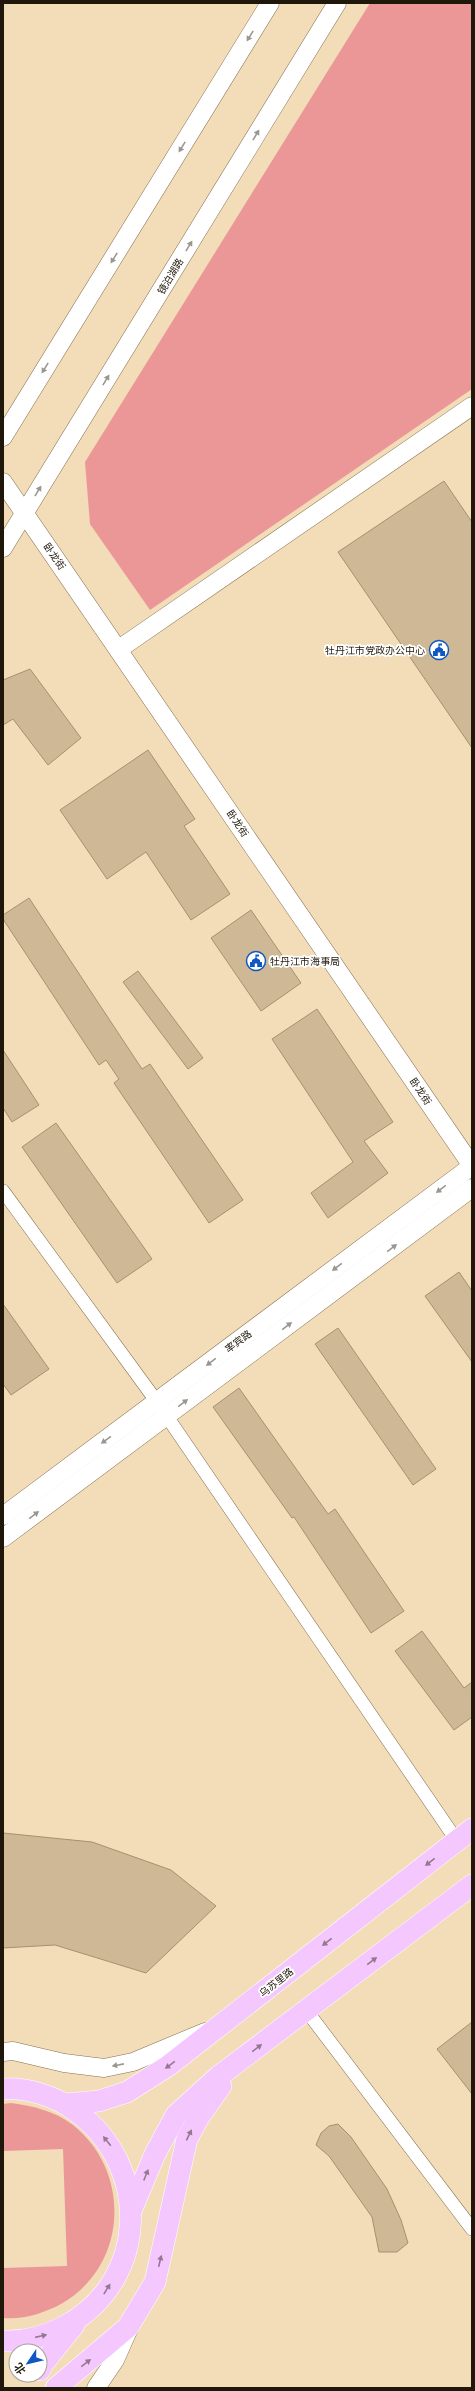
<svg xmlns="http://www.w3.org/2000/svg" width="475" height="2391" viewBox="0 0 475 2391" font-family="'Work Sans','Noto Sans SC',sans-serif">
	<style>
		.green { fill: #ec9797 }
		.building { fill: #ceb895; stroke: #a6916f }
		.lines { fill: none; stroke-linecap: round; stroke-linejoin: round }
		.street-casing { stroke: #857150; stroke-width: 14 }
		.secondary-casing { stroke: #857150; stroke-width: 19 }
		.primary-casing { stroke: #fff; stroke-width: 22 }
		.street { stroke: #fff; stroke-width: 13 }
		.secondary { stroke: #fff; stroke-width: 18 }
		.primary { stroke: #f4c8fe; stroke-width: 21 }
		.oneway { fill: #9a9791 }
		.oneway2 { fill: #947890 }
		.labels { text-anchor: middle; stroke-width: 3.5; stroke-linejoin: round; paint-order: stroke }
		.street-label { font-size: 10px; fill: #1f170a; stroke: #fff }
		.poi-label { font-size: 10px; fill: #1f170a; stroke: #fff; text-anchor: end }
	</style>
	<rect width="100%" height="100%" fill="#f3dcb8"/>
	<!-- green -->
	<g class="green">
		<path d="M 370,3 L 472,3 L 472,389 L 150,610 L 90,524 L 85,462 Z"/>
		<path d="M 11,2103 C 33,2106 55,2111 73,2125 C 132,2172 128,2266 61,2304 C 44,2313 23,2320 3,2318 L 3,2268 L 67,2266 L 63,2149 L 3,2151 L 3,2104 Z"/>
	</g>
	<!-- building -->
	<g class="building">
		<path d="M 444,481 L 472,522 L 472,748 L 338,552 Z"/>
		<path d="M 30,669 L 81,738 L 48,765 L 13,719 L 3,725 L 3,680 Z"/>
		<path d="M 148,750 L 195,819 L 184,826 L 230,894 L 191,920 L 146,852 L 107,879 L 60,810 Z"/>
		<path d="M 29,898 L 142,1069 L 150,1064 L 243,1200 L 209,1223 L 114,1083 L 119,1079 L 106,1060 L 99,1065 L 3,919 L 3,915 Z"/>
		<path d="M 251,910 L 301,983 L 261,1011 L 211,938 Z"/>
		<path d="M 138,971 L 203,1058 L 188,1069 L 123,982 Z"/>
		<path d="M 317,1009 L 393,1122 L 364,1141 L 388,1173 L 328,1218 L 311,1193 L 353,1162 L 272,1039 Z"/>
		<path d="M 3,1050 L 39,1105 L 12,1122 L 3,1108 Z"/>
		<path d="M 56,1123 L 152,1259 L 117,1283 L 22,1147 Z"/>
		<path d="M 459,1272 L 472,1291 L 472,1362 L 425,1296 Z"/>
		<path d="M 3,1304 L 49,1369 L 11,1395 L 3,1384 Z"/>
		<path d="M 338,1328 L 436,1469 L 413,1485 L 315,1344 Z"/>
		<path d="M 239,1388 L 328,1514 L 335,1509 L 404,1611 L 371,1633 L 294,1517 L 292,1518 L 213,1407 Z"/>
		<path d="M 422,1631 L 464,1688 L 472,1682 L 472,1717 L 454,1730 L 395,1651 Z"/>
		<path d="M 3,1833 L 92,1842 L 171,1870 L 216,1906 L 146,1973 L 55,1945 L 3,1948 Z"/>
		<path d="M 472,2022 L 472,2094 L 437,2049 Z"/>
		<path d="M 338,2124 L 351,2137 L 387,2189 L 401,2220 L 408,2243 L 397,2252 L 379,2252 L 372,2217 L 329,2156 L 316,2145 L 321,2133 L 329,2126 Z"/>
	</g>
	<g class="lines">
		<!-- street casing -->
		<g class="street-casing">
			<g id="street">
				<path d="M 3,1191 L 157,1402 L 457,1841"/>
				<path d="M 306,2010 L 472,2229"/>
			</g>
		</g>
		<!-- secondary casing -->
		<g class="secondary-casing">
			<g id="secondary">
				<path d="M 3,437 L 270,3"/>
				<path d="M 3,482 L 472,1166"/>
				<path d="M 3,548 L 337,3"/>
				<path d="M 119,649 L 472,406"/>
				<path d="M 3,1516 L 472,1166"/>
				<path d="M 3,1538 L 472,1188"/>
				<path d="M 3,2052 L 13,2051 L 64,2063 L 104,2068 L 133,2062 L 205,2032"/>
				<path d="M 96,2388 L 115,2360 L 131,2324"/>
			</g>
		</g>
		<!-- primary casing -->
		<g class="primary-casing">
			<g id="primary">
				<path d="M 3,2089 C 28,2087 57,2097 77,2112 C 151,2167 149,2279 67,2325 C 47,2336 26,2342 3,2341"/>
				<path d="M 66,2104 L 99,2101 L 127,2092 L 168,2066 L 472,1829"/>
				<path d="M 131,2211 L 155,2154 L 176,2115 L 219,2076 L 472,1885"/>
				<path d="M 40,2370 L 42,2365 L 74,2325"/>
				<path d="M 56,2388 L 128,2327 L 155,2282 L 187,2139 L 199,2117 L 221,2086"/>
			</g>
		</g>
		<!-- street -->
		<use href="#street" class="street"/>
		<!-- secondary -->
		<use href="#secondary" class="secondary"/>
		<!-- primary -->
		<use href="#primary" class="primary"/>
	</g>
	<!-- one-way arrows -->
	<defs><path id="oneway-solid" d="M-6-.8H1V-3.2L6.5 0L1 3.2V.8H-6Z"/></defs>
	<g class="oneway">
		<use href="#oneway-solid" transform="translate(250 36) rotate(122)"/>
		<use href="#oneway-solid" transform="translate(256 135) rotate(-59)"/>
		<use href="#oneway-solid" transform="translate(182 147) rotate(122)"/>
		<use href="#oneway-solid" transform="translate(189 246) rotate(-59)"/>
		<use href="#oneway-solid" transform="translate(114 258) rotate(122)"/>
		<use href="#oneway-solid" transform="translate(45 368) rotate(122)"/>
		<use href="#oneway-solid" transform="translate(106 380) rotate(-59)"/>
		<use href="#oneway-solid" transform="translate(38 491) rotate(-59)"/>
		<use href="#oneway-solid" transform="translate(441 1189) rotate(143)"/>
		<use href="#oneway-solid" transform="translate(392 1248) rotate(-37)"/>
		<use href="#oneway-solid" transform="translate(337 1267) rotate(143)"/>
		<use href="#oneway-solid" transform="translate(287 1326) rotate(-37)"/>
		<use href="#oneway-solid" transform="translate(211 1362) rotate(143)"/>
		<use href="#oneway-solid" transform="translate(183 1403) rotate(-37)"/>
		<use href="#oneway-solid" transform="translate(106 1440) rotate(144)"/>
		<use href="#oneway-solid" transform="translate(34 1515) rotate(-37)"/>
		<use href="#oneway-solid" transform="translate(118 2065) rotate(169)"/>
	</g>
	<g class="oneway2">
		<use href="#oneway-solid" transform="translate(430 1862) rotate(142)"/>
		<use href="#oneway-solid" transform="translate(327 1942) rotate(142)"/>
		<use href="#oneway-solid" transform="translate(372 1961) rotate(-37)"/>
		<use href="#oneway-solid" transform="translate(257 2048) rotate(-37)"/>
		<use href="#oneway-solid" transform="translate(170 2065) rotate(144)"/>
		<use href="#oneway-solid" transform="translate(189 2135) rotate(-64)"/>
		<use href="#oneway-solid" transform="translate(107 2141) rotate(-129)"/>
		<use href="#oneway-solid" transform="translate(146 2175) rotate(-68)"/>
		<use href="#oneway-solid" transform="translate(160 2261) rotate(-77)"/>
		<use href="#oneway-solid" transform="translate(107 2289) rotate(-58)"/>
		<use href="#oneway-solid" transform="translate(41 2336) rotate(-13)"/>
		<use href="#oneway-solid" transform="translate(86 2363) rotate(-38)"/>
	</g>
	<!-- icons -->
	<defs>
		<g id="civic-ring" transform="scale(1)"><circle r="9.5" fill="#fff" stroke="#1057c2" stroke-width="1.5"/><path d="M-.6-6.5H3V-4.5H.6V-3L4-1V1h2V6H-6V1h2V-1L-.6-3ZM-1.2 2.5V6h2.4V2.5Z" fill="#1057c2"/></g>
	</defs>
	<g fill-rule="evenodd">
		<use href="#civic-ring" x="439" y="650"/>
		<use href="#civic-ring" x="256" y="961"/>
	</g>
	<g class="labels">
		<!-- street labels -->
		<g class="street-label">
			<text transform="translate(170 276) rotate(-59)" y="4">镜泊湖路</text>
			<text transform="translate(55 556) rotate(55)" y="4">卧龙街</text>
			<text transform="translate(238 823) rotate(56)" y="4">卧龙街</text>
			<text transform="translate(421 1091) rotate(56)" y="4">卧龙街</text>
			<text transform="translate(238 1341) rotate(-37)" y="4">率宾路</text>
			<text transform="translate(276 1982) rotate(-38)" y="4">乌苏里路</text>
		</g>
		<!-- poi labels -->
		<g class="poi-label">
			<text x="425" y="654">牡丹江市党政办公中心</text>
			<text x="270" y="965" text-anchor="start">牡丹江市海事局</text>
		</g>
	</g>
	<!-- border -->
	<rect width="475" height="2391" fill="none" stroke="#1f170a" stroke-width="8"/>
	<!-- north arrow -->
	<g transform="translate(28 2363) rotate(235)"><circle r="19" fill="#ffffff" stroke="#a5a29d"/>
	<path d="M0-3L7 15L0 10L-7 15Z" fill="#1057c2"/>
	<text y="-6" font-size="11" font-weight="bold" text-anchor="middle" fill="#1f170a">北</text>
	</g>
</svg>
